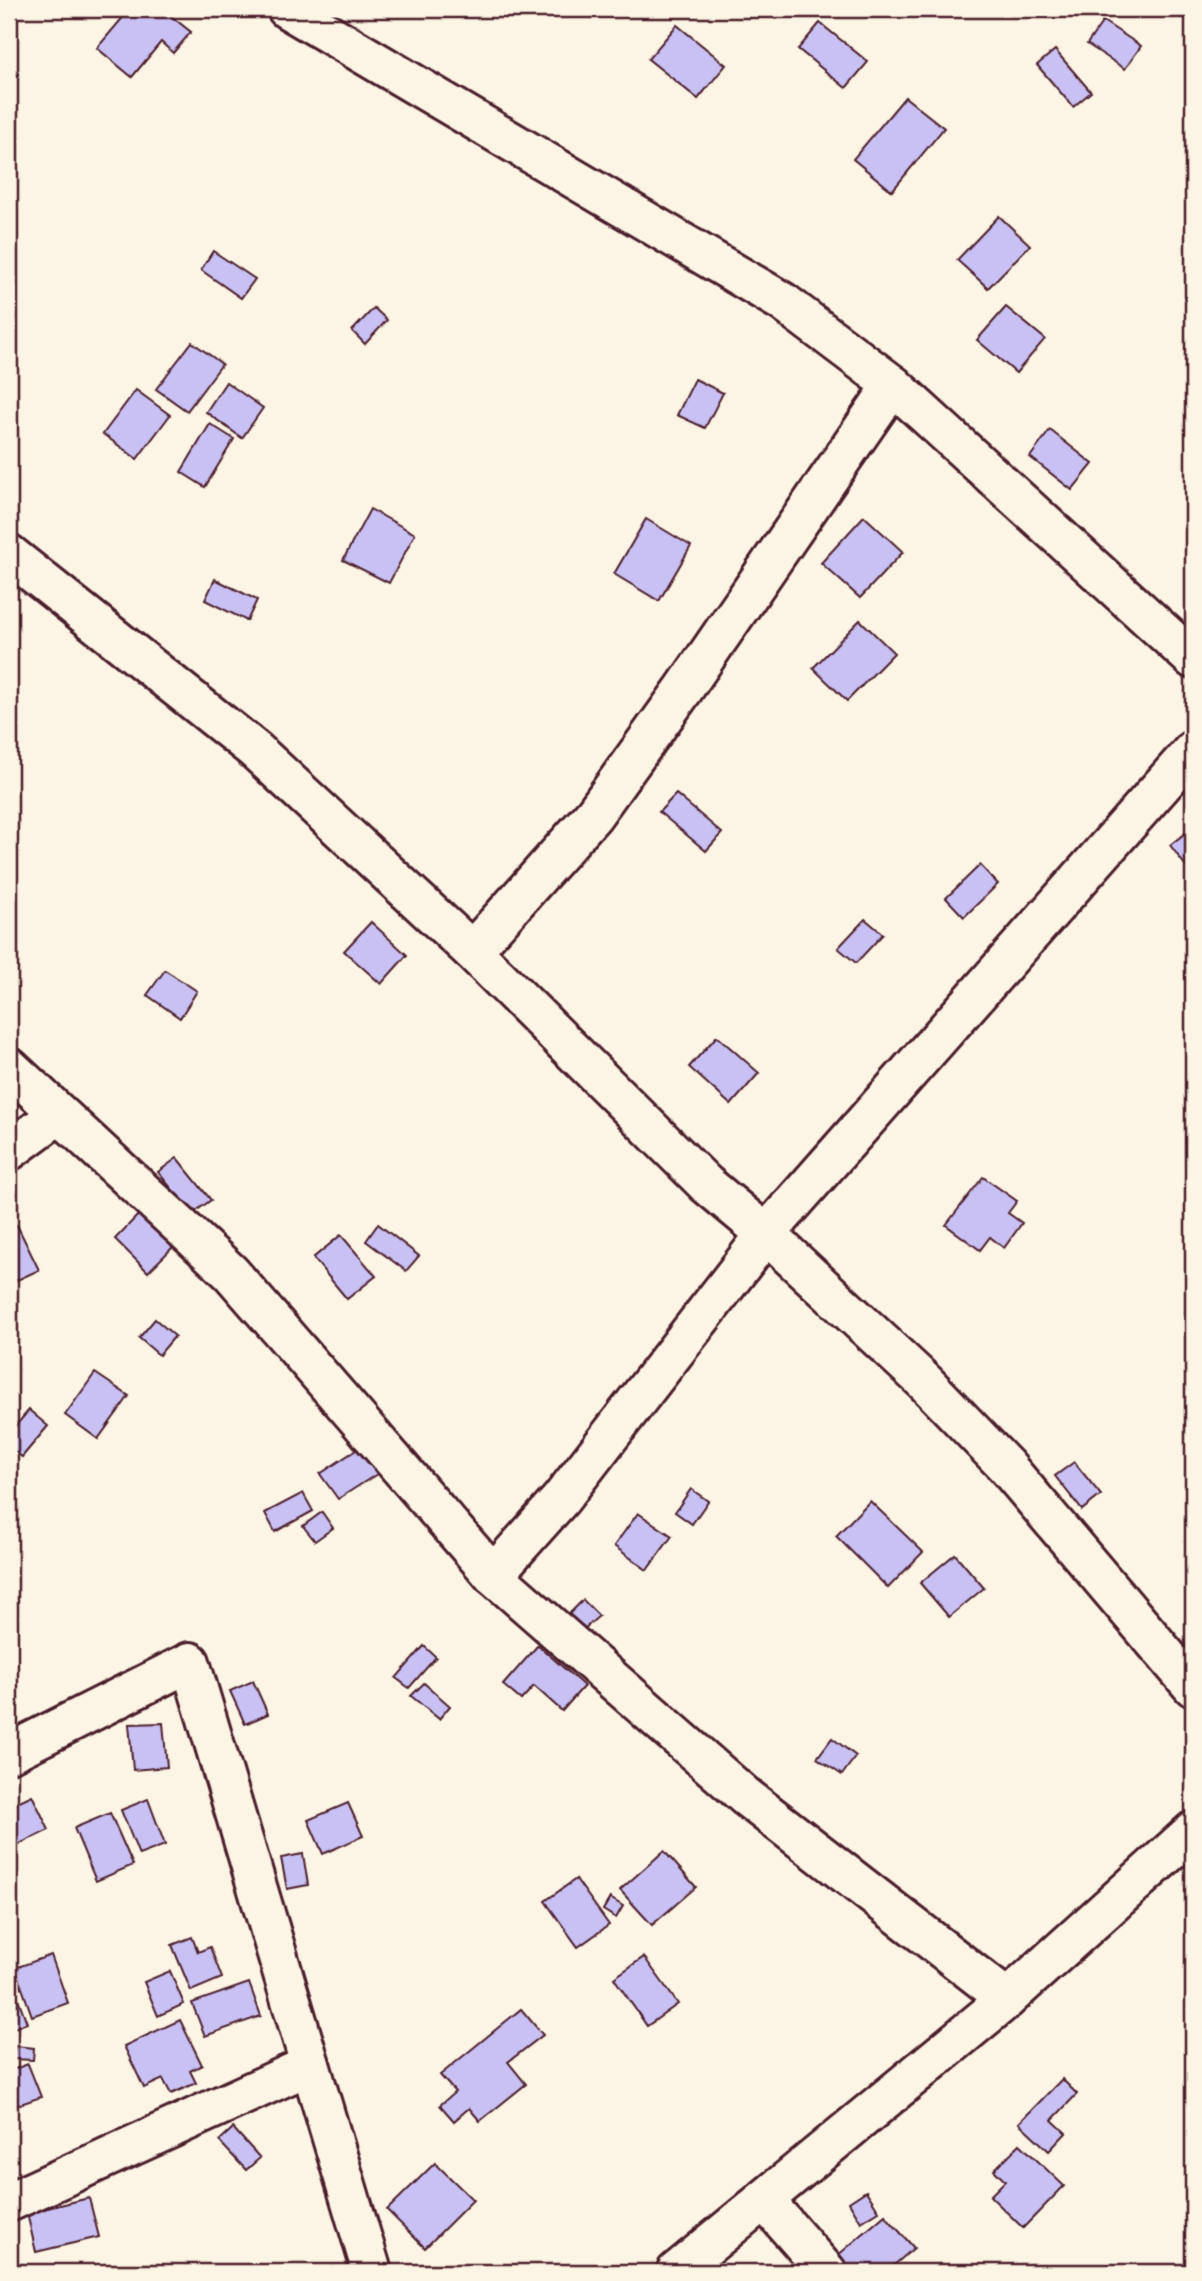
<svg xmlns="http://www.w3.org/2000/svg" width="1202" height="2281" viewBox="0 0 1202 2281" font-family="Mali,sans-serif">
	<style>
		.building { fill: #c9c1f4; stroke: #4a1f2b; stroke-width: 2 }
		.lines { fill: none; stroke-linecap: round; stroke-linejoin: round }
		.street-casing { stroke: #4a1f2b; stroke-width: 44 }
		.street { stroke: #fcf5e5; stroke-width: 38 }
	</style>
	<rect width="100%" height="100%" fill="#fcf5e5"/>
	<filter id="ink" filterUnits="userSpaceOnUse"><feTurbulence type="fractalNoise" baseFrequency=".0143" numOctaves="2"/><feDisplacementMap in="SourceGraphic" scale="14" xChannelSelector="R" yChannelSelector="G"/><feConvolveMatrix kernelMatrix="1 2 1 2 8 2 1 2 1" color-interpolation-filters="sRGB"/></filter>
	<g filter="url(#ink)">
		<!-- building -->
		<g class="building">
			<path d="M 130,9 L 162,9 L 191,32 L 173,53 L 161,42 L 132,77 L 97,48 Z"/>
			<path d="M 1103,21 L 1141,46 L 1125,69 L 1087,44 Z"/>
			<path d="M 820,23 L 868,62 L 846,88 L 798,49 Z"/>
			<path d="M 677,25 L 726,65 L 698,99 L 648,59 Z"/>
			<path d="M 1055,50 L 1091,92 L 1073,107 L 1037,65 Z"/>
			<path d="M 905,97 L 944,128 L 892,191 L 853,159 Z"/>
			<path d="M 999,216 L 1030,245 L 988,288 L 957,260 Z"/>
			<path d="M 213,251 L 255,279 L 241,298 L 201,270 Z"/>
			<path d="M 1006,307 L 1045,339 L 1016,373 L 977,340 Z"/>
			<path d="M 374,308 L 387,320 L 365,344 L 352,331 Z"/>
			<path d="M 192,342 L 222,364 L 187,411 L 156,389 Z"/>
			<path d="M 695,379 L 723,393 L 705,428 L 677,415 Z"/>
			<path d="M 226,382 L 263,408 L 242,438 L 206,412 Z"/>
			<path d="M 136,390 L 170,415 L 137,459 L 103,434 Z"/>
			<path d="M 210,424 L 234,439 L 205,487 L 181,472 Z"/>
			<path d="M 1050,430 L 1093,464 L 1072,490 L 1030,457 Z"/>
			<path d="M 370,509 L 415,534 L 389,583 L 343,560 Z"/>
			<path d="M 864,516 L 903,552 L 860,598 L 821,563 Z"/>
			<path d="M 646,519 L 691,546 L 659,601 L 614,574 Z"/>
			<path d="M 215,579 L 257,600 L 247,621 L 205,600 Z"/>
			<path d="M 860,620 L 894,653 L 847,701 L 813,668 Z"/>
			<path d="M 676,794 L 722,833 L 706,851 L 659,812 Z"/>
			<path d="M 1193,827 L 1193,865 L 1188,869 L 1170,845 Z"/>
			<path d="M 980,865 L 998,884 L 964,917 L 946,898 Z"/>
			<path d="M 865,919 L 883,934 L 856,963 L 838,948 Z"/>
			<path d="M 371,922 L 407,955 L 381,984 L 344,951 Z"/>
			<path d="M 165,970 L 197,991 L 180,1018 L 147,995 Z"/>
			<path d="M 717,1036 L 759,1073 L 731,1105 L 689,1067 Z"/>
			<path d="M 177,1158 L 211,1200 L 192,1214 L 158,1172 Z"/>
			<path d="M 983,1177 L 1017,1201 L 1008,1213 L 1022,1223 L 1004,1248 L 990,1237 L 980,1250 L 946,1225 Z"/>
			<path d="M 142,1211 L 176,1244 L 148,1272 L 115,1239 Z"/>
			<path d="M 378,1224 L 419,1256 L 406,1271 L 366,1241 Z"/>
			<path d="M 17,1225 L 39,1270 L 15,1281 L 9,1269 L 9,1229 Z"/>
			<path d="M 341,1235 L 376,1276 L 347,1299 L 313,1258 Z"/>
			<path d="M 155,1319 L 175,1336 L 159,1355 L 139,1338 Z"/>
			<path d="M 95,1373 L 129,1396 L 98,1439 L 65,1415 Z"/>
			<path d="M 29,1410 L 48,1426 L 22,1457 L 9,1447 L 9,1425 L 13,1429 Z"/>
			<path d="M 359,1448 L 377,1474 L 338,1499 L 320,1474 Z"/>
			<path d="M 1074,1462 L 1101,1495 L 1082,1510 L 1055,1476 Z"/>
			<path d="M 691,1489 L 708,1501 L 692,1524 L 675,1512 Z"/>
			<path d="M 303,1493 L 313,1511 L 275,1532 L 265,1513 Z"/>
			<path d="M 870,1501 L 923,1552 L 888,1588 L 836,1536 Z"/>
			<path d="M 322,1512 L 333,1528 L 315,1541 L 303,1526 Z"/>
			<path d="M 638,1513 L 672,1536 L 647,1570 L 614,1546 Z"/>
			<path d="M 955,1554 L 984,1588 L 949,1617 L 920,1583 Z"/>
			<path d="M 583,1600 L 599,1616 L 583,1630 L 568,1615 Z"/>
			<path d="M 538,1645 L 584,1686 L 562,1711 L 534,1686 L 521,1700 L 503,1685 Z"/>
			<path d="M 424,1646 L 436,1657 L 409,1688 L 396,1678 Z"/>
			<path d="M 253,1681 L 268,1714 L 245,1724 L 230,1691 Z"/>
			<path d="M 424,1683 L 450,1706 L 439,1719 L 411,1696 Z"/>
			<path d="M 163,1723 L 167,1767 L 133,1770 L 129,1724 Z"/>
			<path d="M 832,1738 L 856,1756 L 842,1775 L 817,1758 Z"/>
			<path d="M 32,1795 L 49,1830 L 9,1849 L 9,1806 Z"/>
			<path d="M 148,1799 L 165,1845 L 139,1855 L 121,1810 Z"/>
			<path d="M 348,1803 L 363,1836 L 323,1854 L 308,1820 Z"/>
			<path d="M 110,1813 L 133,1865 L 96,1881 L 74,1828 Z"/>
			<path d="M 664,1851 L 696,1887 L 652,1925 L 620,1890 Z"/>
			<path d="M 303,1854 L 308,1885 L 287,1889 L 281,1858 Z"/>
			<path d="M 576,1879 L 609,1925 L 578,1947 L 545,1901 Z"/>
			<path d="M 610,1898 L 623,1906 L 616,1918 L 603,1910 Z"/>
			<path d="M 192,1937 L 198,1952 L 210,1947 L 222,1978 L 191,1991 L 172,1945 Z"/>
			<path d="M 51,1955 L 68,2003 L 32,2016 L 15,1968 Z"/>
			<path d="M 644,1957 L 678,2004 L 647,2026 L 614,1978 Z"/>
			<path d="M 170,1971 L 184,2004 L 158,2016 L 144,1982 Z"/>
			<path d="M 9,1974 L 27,2023 L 9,2030 Z"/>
			<path d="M 249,1983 L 261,2016 L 205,2036 L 192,2003 Z"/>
			<path d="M 521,2009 L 543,2035 L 508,2062 L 526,2084 L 480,2121 L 469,2108 L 454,2121 L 440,2105 L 455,2092 L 440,2075 Z"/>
			<path d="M 180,2020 L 202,2065 L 190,2071 L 196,2083 L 171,2094 L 163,2079 L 144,2088 L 124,2046 Z"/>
			<path d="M 15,2046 L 34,2048 L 33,2060 L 13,2059 Z"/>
			<path d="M 28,2064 L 41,2097 L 9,2108 L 9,2071 Z"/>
			<path d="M 1062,2079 L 1077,2094 L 1052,2120 L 1066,2133 L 1049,2151 L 1019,2123 Z"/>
			<path d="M 233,2128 L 260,2158 L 246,2170 L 219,2141 Z"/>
			<path d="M 1020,2144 L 1064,2186 L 1023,2228 L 990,2196 L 1005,2181 L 994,2170 Z"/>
			<path d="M 435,2163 L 473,2200 L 425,2248 L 387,2210 Z"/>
			<path d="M 866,2191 L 879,2211 L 861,2222 L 849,2202 Z"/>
			<path d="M 89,2198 L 99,2237 L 36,2252 L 27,2213 Z"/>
			<path d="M 885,2215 L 914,2248 L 886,2272 L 851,2272 L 837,2256 Z"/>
		</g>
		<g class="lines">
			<!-- street casing -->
			<g class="street-casing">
				<g id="street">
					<path d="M 287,9 L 783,302 L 893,385 L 1193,659"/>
					<path d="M 9,554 L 255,750 L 472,951 L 706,1184 L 766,1234 L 925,1382 L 1006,1466 L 1193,1687"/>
					<path d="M 472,951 L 594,814 L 684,689 L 893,385"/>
					<path d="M 9,1067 L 231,1273 L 493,1575 L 745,1796 L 1007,1999"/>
					<path d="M 9,1151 L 59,1114"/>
					<path d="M 493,1575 L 561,1499 L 766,1234 L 1193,750"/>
					<path d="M 9,1753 L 190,1662 L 372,2272"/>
					<path d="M 764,2200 L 827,2272"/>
					<path d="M 9,2202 L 310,2065"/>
					<path d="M 676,2272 L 1007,1999 L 1193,1831"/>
				</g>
			</g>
			<!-- street -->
			<use href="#street" class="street"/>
		</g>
	</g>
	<!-- margin -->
	<rect width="1202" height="2281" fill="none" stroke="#fcf5e5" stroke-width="35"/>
	<rect x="18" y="18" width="1167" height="2246" fill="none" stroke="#4a1f2b" stroke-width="2.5" filter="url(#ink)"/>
</svg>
